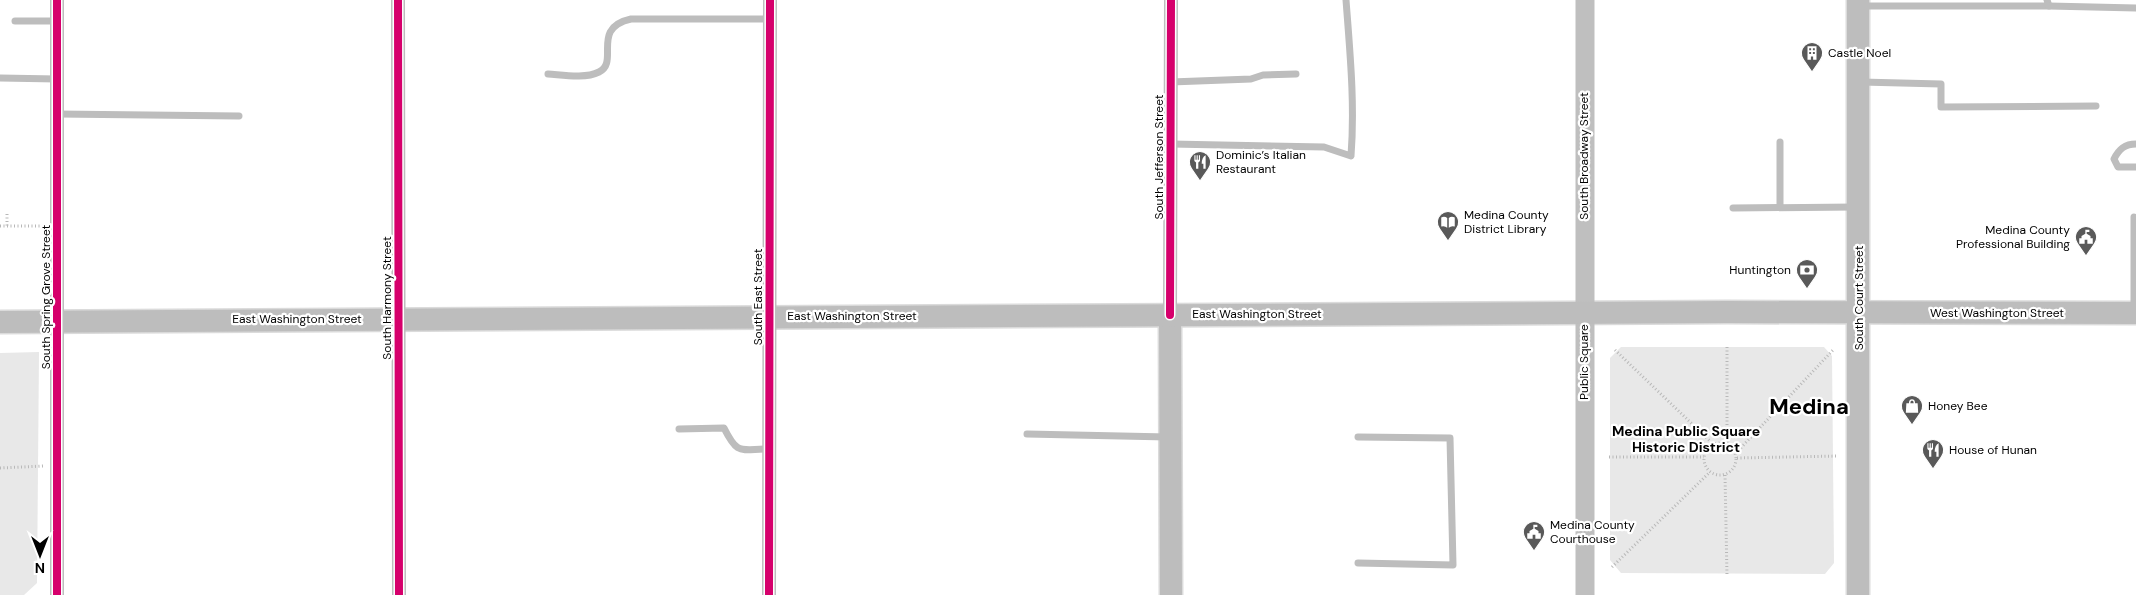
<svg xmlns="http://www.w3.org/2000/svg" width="2136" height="595" viewBox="0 0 2136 595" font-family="'DM Sans',sans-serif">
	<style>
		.green { fill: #e8e8e8 }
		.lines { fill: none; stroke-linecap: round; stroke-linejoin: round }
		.trunk-casing { stroke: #dbdbdb; stroke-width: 25 }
		.path { stroke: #b8b8b8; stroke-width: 3; stroke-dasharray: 1 2.5; stroke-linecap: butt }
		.service { stroke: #bdbdbd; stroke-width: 7 }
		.minor { stroke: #bdbdbd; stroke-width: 14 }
		.secondary { stroke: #bfbfbf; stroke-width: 19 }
		.trunk { stroke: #bdbdbd; stroke-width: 22 }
		.cycleway-casing { stroke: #fff; stroke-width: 11 }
		.cycleway { stroke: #d6006c; stroke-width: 8 }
		.labels { text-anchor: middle; stroke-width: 4.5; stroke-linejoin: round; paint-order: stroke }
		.poi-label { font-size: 12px; fill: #000; stroke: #fff; text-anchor: start }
		.street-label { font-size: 12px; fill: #000; stroke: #fff }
		.neighbourhood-label { font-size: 14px; font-weight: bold; fill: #000; stroke: #fff }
		.town-label { font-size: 22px; font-weight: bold; fill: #000; stroke: #fff }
	</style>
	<rect width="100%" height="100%" fill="#fff"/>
	<!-- green -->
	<g class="green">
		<path d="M 1621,347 L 1824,347 L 1832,356 L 1834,563 L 1825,574 L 1621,573 L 1610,560 L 1610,358 Z"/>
		<path d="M 39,352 L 37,583 L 24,595 L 0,595 L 0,353 Z"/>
	</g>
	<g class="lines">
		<!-- trunk casing -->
		<g class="trunk-casing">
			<g id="trunk">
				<path d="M 1170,315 L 1171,595"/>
				<path d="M 0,322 L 1727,312 L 2136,313"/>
				<path d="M 1858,595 L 1858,0"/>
			</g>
		</g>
		<!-- path -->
		<g class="path">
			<path d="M 7,214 L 7,226"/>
			<path d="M 0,226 L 43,226"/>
			<path d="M 1727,347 L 1727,444"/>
			<path d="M 1615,350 L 1713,444"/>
			<circle cx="1720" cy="459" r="16"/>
			<path d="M 1736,453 L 1834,349"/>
			<path d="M 1609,457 L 1704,457"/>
			<path d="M 1737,458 L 1838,456"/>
			<path d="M 0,468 L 44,466"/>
			<path d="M 1725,475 L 1727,576"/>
			<path d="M 1612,567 L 1710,472"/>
		</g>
		<!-- service -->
		<g class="service">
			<path d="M 1861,6 L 2049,6 L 2047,0"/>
			<path d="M 2049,6 L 2136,8"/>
			<path d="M 15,21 L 57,21"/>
			<path d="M 548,74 C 563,75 585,79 599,72 C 620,62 590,28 631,19 L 769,19"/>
			<path d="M 0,78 L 57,79"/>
			<path d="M 1171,82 L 1251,79 L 1263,75 L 1296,74"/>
			<path d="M 1861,82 L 1941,84 L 1941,107 L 2096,106"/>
			<path d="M 57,114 L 239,116"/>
			<path d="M 1780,142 L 1780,207"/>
			<path d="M 1171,144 L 1324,147 L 1351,156 C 1355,104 1350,53 1346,0"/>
			<path d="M 2136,144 C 2125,144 2119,149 2114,159 L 2118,167 L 2136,167"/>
			<path d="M 1733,208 L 1855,207"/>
			<path d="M 2134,310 L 2134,217"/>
			<path d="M 679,429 L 724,428 C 738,456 740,449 769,449"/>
			<path d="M 1027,434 L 1168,437"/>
			<path d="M 1358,437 L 1450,438 L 1453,565 L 1358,563"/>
		</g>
		<!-- minor -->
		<g class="minor">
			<path d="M 398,0 L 399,595"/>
			<path d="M 1170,315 L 1171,0"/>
			<path d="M 57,595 L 57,0"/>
			<path d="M 769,595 L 770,0"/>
		</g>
		<!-- secondary -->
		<path class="secondary" d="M 1585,0 L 1585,595"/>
		<!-- trunk -->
		<use href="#trunk" class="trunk"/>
		<!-- cycleway casing -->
		<g class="cycleway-casing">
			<g id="cycleway">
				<path d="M 398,0 L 399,595"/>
				<path d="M 1170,315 L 1171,0"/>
				<path d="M 57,595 L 57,0"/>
				<path d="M 769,595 L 770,0"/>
			</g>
		</g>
		<!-- cycleway -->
		<use href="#cycleway" class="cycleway"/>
	</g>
	<!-- icons -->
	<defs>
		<g id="building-pin" transform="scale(1.125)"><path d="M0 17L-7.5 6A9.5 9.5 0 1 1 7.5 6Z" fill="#595959" stroke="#fff"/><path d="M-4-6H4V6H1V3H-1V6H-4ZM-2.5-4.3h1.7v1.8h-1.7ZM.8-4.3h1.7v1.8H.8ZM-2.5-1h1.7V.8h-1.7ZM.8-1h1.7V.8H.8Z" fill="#fff"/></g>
		<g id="restaurant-pin" transform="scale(1.125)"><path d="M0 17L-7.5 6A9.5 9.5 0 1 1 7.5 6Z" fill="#595959" stroke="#fff"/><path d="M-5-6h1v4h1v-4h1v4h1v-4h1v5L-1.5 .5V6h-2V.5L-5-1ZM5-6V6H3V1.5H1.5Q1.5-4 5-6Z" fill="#fff"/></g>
		<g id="library-pin" transform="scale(1.125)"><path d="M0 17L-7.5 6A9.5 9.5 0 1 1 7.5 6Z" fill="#595959" stroke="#fff"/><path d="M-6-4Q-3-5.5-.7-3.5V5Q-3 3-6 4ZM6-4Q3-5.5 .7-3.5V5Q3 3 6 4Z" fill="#fff"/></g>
		<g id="civic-pin" transform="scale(1.125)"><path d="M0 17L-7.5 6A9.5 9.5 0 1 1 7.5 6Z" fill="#595959" stroke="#fff"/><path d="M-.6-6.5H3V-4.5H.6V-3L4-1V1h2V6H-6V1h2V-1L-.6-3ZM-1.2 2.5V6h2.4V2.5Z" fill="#fff"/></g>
		<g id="bank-pin" transform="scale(1.125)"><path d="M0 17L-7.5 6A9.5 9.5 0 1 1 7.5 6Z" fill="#595959" stroke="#fff"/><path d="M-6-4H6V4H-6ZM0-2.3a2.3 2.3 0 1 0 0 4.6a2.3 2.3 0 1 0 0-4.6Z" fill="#fff"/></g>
		<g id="shop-pin" transform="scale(1.125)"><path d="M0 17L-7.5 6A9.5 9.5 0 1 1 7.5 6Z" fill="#595959" stroke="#fff"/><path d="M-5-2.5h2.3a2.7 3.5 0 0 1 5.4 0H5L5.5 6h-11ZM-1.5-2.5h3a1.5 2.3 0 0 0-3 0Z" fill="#fff"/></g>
	</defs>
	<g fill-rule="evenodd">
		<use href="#building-pin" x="1812" y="53"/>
		<use href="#restaurant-pin" x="1200" y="162"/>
		<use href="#library-pin" x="1448" y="222"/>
		<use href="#civic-pin" x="2086" y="237"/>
		<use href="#bank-pin" x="1807" y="270"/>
		<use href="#shop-pin" x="1912" y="406"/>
		<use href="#restaurant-pin" x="1933" y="450"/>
		<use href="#civic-pin" x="1534" y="532"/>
	</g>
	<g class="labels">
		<!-- poi labels -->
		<g class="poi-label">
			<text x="1828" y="57">Castle Noel</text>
			<text x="1216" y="159">Dominic’s Italian<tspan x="1216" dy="14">Restaurant</tspan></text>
			<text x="1464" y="219">Medina County<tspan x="1464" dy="14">District Library</tspan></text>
			<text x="2070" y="234" text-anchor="end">Medina County<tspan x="2070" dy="14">Professional Building</tspan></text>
			<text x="1791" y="274" text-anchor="end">Huntington</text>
			<text x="1928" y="410">Honey Bee</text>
			<text x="1949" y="454">House of Hunan</text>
			<text x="1550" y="529">Medina County<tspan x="1550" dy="14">Courthouse</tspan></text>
		</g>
		<!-- street labels -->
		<g class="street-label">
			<text transform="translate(1584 156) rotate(-90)" y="4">South Broadway Street</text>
			<text transform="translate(1159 157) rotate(-90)" y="4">South Jefferson Street</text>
			<text transform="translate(46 297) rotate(-90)" y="4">South Spring Grove Street</text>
			<text transform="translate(758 297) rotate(-90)" y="4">South East Street</text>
			<text transform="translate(387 298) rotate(-90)" y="4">South Harmony Street</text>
			<text transform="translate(1859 298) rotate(-90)" y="4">South Court Street</text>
			<text x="1997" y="317">West Washington Street</text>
			<text x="1257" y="318">East Washington Street</text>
			<text x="852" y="320">East Washington Street</text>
			<text x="297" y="323">East Washington Street</text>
			<text transform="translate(1584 362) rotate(-90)" y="4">Public Square</text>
		</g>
		<!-- neighbourhood labels -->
		<g class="neighbourhood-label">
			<text x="1686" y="436">Medina Public Square<tspan x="1686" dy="16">Historic District</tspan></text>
		</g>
		<!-- town labels -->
		<g class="town-label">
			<text x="1809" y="414">Medina</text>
		</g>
	</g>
	<!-- north arrow -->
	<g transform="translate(40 555) rotate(180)" stroke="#ffffff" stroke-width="4" paint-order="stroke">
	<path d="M0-4L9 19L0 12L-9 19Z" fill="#000000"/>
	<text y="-8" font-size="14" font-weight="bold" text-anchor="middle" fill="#000000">N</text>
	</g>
</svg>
